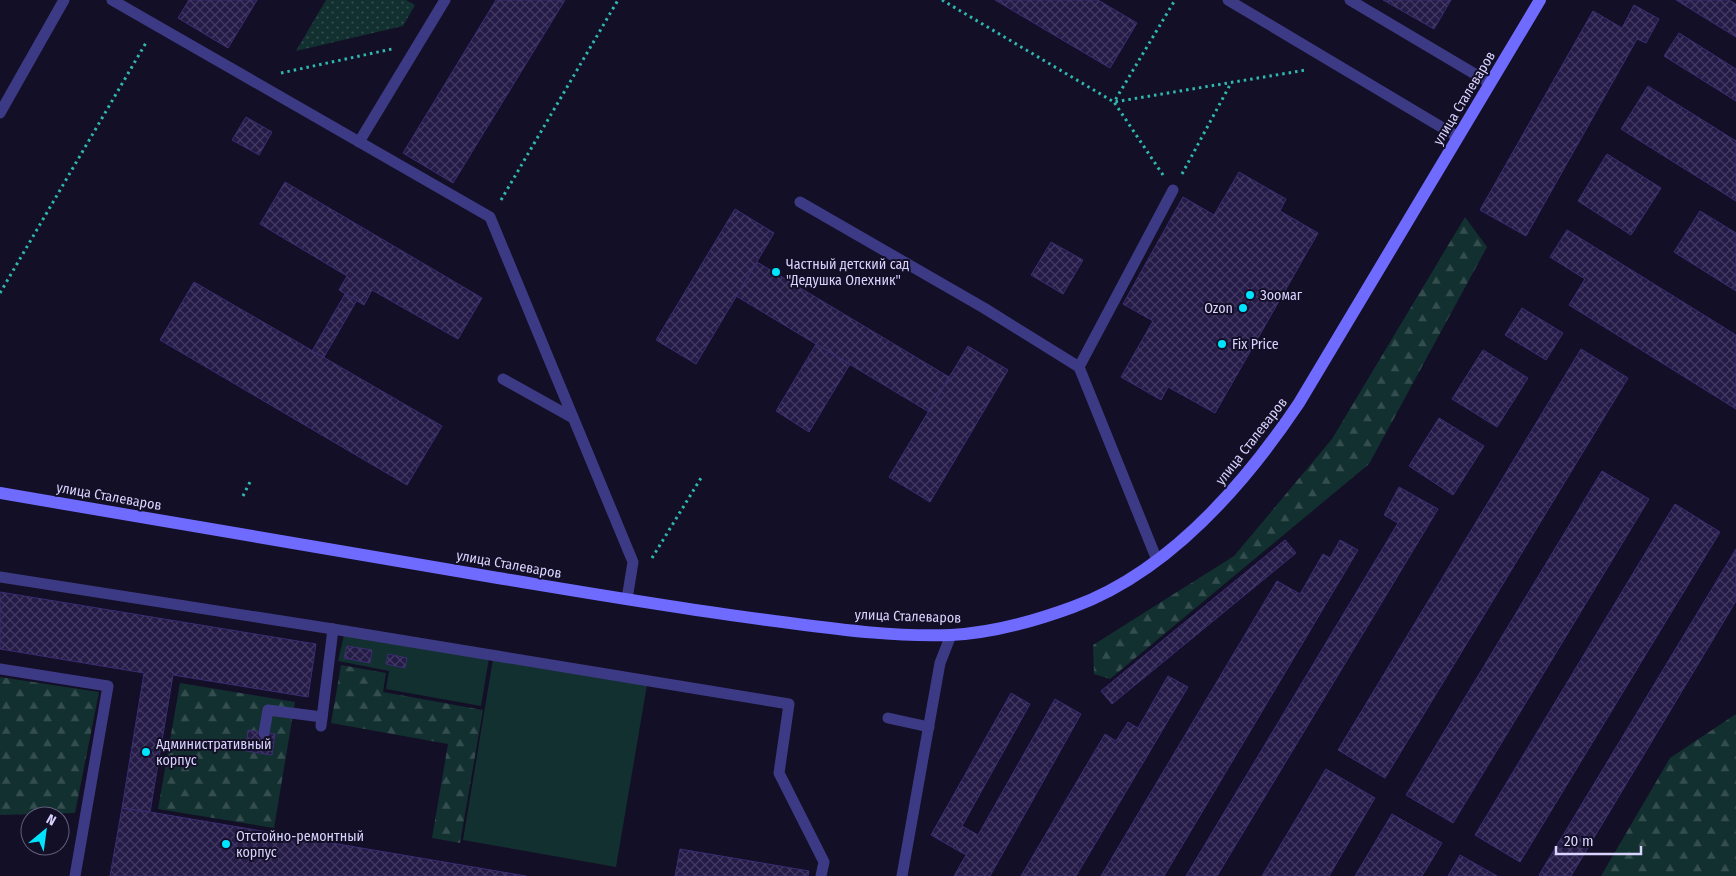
<svg xmlns="http://www.w3.org/2000/svg" width="1736" height="876" viewBox="0 0 1736 876" font-family="'Fira Sans Condensed',sans-serif">
	<style>
		.green { fill: #12302f }
		.forest { fill: url(#forest-firs) }
		.park { fill: url(#park-dots) }
		.building { fill: url(#building-cross-hatch); stroke: #3b2d73 }
		.lines { fill: none; stroke-linecap: round; stroke-linejoin: round }
		.path { stroke: #2fb8b0; stroke-width: 3; stroke-dasharray: 2.5 4; stroke-linecap: butt }
		.lane { stroke: #3d3a85; stroke-width: 11 }
		.secondary { stroke: #6f6bff; stroke-width: 12 }
		.poi-dot { fill: #00e5ff; stroke: #130f26; stroke-width: 2 }
		.labels { text-anchor: middle; stroke-width: 4; stroke-linejoin: round; paint-order: stroke }
		.street-label { font-size: 14px; fill: #d9d4ff; stroke: #130f26 }
		.poi-label { font-size: 14px; fill: #d9d4ff; stroke: #130f26; text-anchor: start }
	</style>
	<defs>
		<pattern id="forest-firs" width="22" height="20" patternUnits="userSpaceOnUse" patternTransform="scale(1.25)"><rect width="22" height="20" fill="#12302f"/><path d="M5 1l3.5 6h-7zM16 11l3.5 6h-7z" fill="#344d4e"/></pattern>
		<pattern id="park-dots" width="8" height="8" patternUnits="userSpaceOnUse" patternTransform="scale(1.25)"><rect width="8" height="8" fill="#12302f"/><path d="M2 2h.1M6 6h.1" fill="none" stroke="#344d4e" stroke-width="1.8" stroke-linecap="round"/></pattern>
		<pattern id="building-cross-hatch" width="8" height="8" patternUnits="userSpaceOnUse" patternTransform="scale(1.25)"><rect width="8" height="8" fill="#241b47"/><path d="M0 0l8 8M0 8l8-8" fill="none" stroke="#433b63"/></pattern>
	</defs>
	<rect width="100%" height="100%" fill="#130f26"/>
	<!-- green -->
	<g class="green">
		<path d="M 344,635 L 489,658 L 481,706 L 386,689 L 389,671 L 338,661 Z"/>
		<path d="M 493,659 L 647,685 L 616,867 L 463,840 Z"/>
	</g>
	<!-- forest -->
	<g class="forest">
		<path d="M 1465,217 L 1487,247 L 1369,464 L 1110,679 L 1094,674 L 1093,645 L 1234,556 L 1332,439 Z"/>
		<path d="M 341,665 L 386,673 L 383,692 L 483,710 L 460,843 L 432,838 L 448,744 L 331,723 Z"/>
		<path d="M 0,677 L 99,692 L 75,813 L 0,815 Z"/>
		<path d="M 180,683 L 295,702 L 274,828 L 158,809 Z"/>
		<path d="M 1736,714 L 1736,876 L 1601,876 L 1670,758 Z"/>
	</g>
	<!-- park -->
	<path class="park" d="M 326,0 L 406,0 L 415,5 L 403,26 L 296,51 Z"/>
	<!-- building -->
	<g class="building">
		<path d="M 189,0 L 257,0 L 228,48 L 178,18 Z"/>
		<path d="M 496,0 L 565,0 L 453,183 L 403,153 Z"/>
		<path d="M 995,0 L 1098,0 L 1137,23 L 1110,68 Z"/>
		<path d="M 1383,0 L 1451,0 L 1434,29 Z"/>
		<path d="M 1676,0 L 1729,0 L 1736,4 L 1736,37 Z"/>
		<path d="M 1634,5 L 1659,19 L 1646,43 L 1637,39 L 1526,236 L 1480,210 L 1593,11 L 1622,28 Z"/>
		<path d="M 1679,33 L 1736,69 L 1736,101 L 1664,56 Z"/>
		<path d="M 1648,86 L 1736,141 L 1736,201 L 1621,129 Z"/>
		<path d="M 246,117 L 272,132 L 259,155 L 232,140 Z"/>
		<path d="M 1607,154 L 1661,188 L 1631,235 L 1578,201 Z"/>
		<path d="M 1239,172 L 1286,199 L 1280,211 L 1318,233 L 1215,413 L 1168,387 L 1161,400 L 1121,377 L 1153,321 L 1123,304 L 1183,197 L 1214,215 Z"/>
		<path d="M 285,182 L 482,298 L 458,339 L 372,290 L 364,305 L 345,294 L 339,290 L 347,276 L 260,224 Z"/>
		<path d="M 735,209 L 774,233 L 696,364 L 656,340 Z"/>
		<path d="M 1700,211 L 1736,233 L 1736,291 L 1674,252 Z"/>
		<path d="M 1567,230 L 1736,335 L 1736,409 L 1569,305 L 1585,279 L 1550,257 Z"/>
		<path d="M 1051,242 L 1083,260 L 1063,294 L 1031,275 Z"/>
		<path d="M 757,262 L 949,377 L 929,412 L 736,296 Z"/>
		<path d="M 194,282 L 442,426 L 407,485 L 160,340 Z"/>
		<path d="M 345,294 L 357,300 L 324,357 L 312,351 Z"/>
		<path d="M 1522,308 L 1563,333 L 1546,360 L 1505,335 Z"/>
		<path d="M 816,344 L 850,364 L 809,432 L 776,411 Z"/>
		<path d="M 968,346 L 1008,370 L 930,502 L 889,477 Z"/>
		<path d="M 1581,349 L 1628,378 L 1385,778 L 1338,750 Z"/>
		<path d="M 1483,350 L 1528,378 L 1497,427 L 1452,399 Z"/>
		<path d="M 1439,418 L 1484,446 L 1453,495 L 1409,466 Z"/>
		<path d="M 1602,471 L 1649,499 L 1453,823 L 1406,795 Z"/>
		<path d="M 1399,487 L 1438,509 L 1217,876 L 1186,876 L 1398,523 L 1384,515 Z"/>
		<path d="M 1675,504 L 1720,532 L 1520,862 L 1475,835 Z"/>
		<path d="M 1285,540 L 1296,553 L 1112,704 L 1101,691 Z"/>
		<path d="M 1340,540 L 1358,550 L 1164,876 L 1101,876 L 1277,581 L 1300,594 L 1323,554 L 1330,558 Z"/>
		<path d="M 1736,549 L 1736,601 L 1571,876 L 1541,876 L 1539,875 Z"/>
		<path d="M 0,592 L 316,644 L 308,697 L 173,675 L 150,812 L 122,808 L 144,673 L 0,649 Z"/>
		<path d="M 347,646 L 372,650 L 370,663 L 344,658 Z"/>
		<path d="M 388,654 L 407,658 L 405,668 L 386,664 Z"/>
		<path d="M 1168,676 L 1188,687 L 1076,876 L 1021,876 L 1105,734 L 1116,741 L 1128,722 L 1138,728 Z"/>
		<path d="M 1011,693 L 1030,704 L 962,826 L 978,835 L 1055,699 L 1081,714 L 990,876 L 954,876 L 966,855 L 931,835 Z"/>
		<path d="M 248,730 L 275,734 L 272,755 L 246,751 Z"/>
		<path d="M 1326,769 L 1375,798 L 1329,876 L 1262,876 Z"/>
		<path d="M 122,808 L 150,812 L 526,876 L 110,876 Z"/>
		<path d="M 1392,814 L 1442,843 L 1422,876 L 1355,876 Z"/>
		<path d="M 680,849 L 809,871 L 808,876 L 675,876 Z"/>
		<path d="M 1460,855 L 1497,876 L 1448,876 Z"/>
	</g>
	<g class="lines">
		<!-- path -->
		<g class="path">
			<path d="M 942,0 L 1114,102 L 1306,70"/>
			<path d="M 281,73 L 392,49"/>
			<path d="M 1182,174 L 1231,83"/>
			<path d="M 1163,175 L 1114,102 L 1175,0"/>
			<path d="M 501,200 L 618,0"/>
			<path d="M 0,293 L 147,41"/>
			<path d="M 243,496 L 250,482"/>
			<path d="M 652,558 L 701,478"/>
		</g>
		<!-- lane -->
		<g class="lane">
			<path d="M 112,0 L 490,217 L 633,562 L 627,599"/>
			<path d="M 1228,0 L 1458,137"/>
			<path d="M 1350,0 L 1490,83"/>
			<path d="M 0,113 L 64,0"/>
			<path d="M 359,142 L 445,0"/>
			<path d="M 800,202 L 984,308 L 1079,367 L 1157,560"/>
			<path d="M 1079,367 L 1173,190"/>
			<path d="M 503,379 L 573,418"/>
			<path d="M 0,577 L 333,629 L 321,726"/>
			<path d="M 333,629 L 789,704 L 779,773 L 824,862 L 821,876"/>
			<path d="M 0,669 L 108,686 L 75,876"/>
			<path d="M 888,718 L 929,727"/>
			<path d="M 264,733 L 268,710 L 322,717"/>
			<path d="M 902,876 L 940,663 L 951,635"/>
		</g>
		<!-- secondary -->
		<path class="secondary" d="M 0,493 C 166,521 332,549 498,578 C 595,594 692,611 790,623 C 843,630 897,637 951,635 C 992,633 1035,621 1073,607 C 1169,572 1244,485 1299,403 L 1540,0"/>
	</g>
	<!-- markers -->
	<g class="poi-dot">
		<circle cx="776" cy="272" r="5"/>
		<circle cx="1250" cy="295" r="5"/>
		<circle cx="1243" cy="308" r="5"/>
		<circle cx="1222" cy="344" r="5"/>
		<circle cx="146" cy="752" r="5"/>
		<circle cx="226" cy="844" r="5"/>
	</g>
	<g class="labels">
		<!-- street labels -->
		<g class="street-label">
			<text transform="translate(1464 98) rotate(-59)" y="5">улица Сталеваров</text>
			<text transform="translate(1251 441) rotate(-52)" y="5">улица Сталеваров</text>
			<text transform="translate(109 496) rotate(10)" y="5">улица Сталеваров</text>
			<text transform="translate(509 564) rotate(10)" y="5">улица Сталеваров</text>
			<text transform="translate(908 616) rotate(2)" y="5">улица Сталеваров</text>
		</g>
		<!-- poi labels -->
		<g class="poi-label">
			<text x="786" y="269">Частный детский сад<tspan x="786" dy="16">"Дедушка Олехник"</tspan></text>
			<text x="1260" y="300">Зоомаг</text>
			<text x="1233" y="313" text-anchor="end">Ozon</text>
			<text x="1232" y="349">Fix Price</text>
			<text x="156" y="749">Административный<tspan x="156" dy="16">корпус</tspan></text>
			<text x="236" y="841">Отстойно-ремонтный<tspan x="236" dy="16">корпус</tspan></text>
		</g>
	</g>
	<!-- north arrow -->
	<g transform="translate(45 831) rotate(29)"><circle r="24" fill="#130f26" stroke="#625e7d"/>
	<path d="M0-4L9 19L0 12L-9 19Z" fill="#00e5ff"/>
	<text y="-8" font-size="14" font-weight="bold" text-anchor="middle" fill="#d9d4ff">N</text>
	</g>
	<!-- scale -->
	<path d="M1556 846v8h85v-8" fill="none" stroke="#d9d4ff" stroke-width="2.5"/>
	<text x="1564" y="846" font-size="15" fill="#d9d4ff" stroke="#130f26" stroke-width="4" paint-order="stroke">20 m</text>
</svg>
